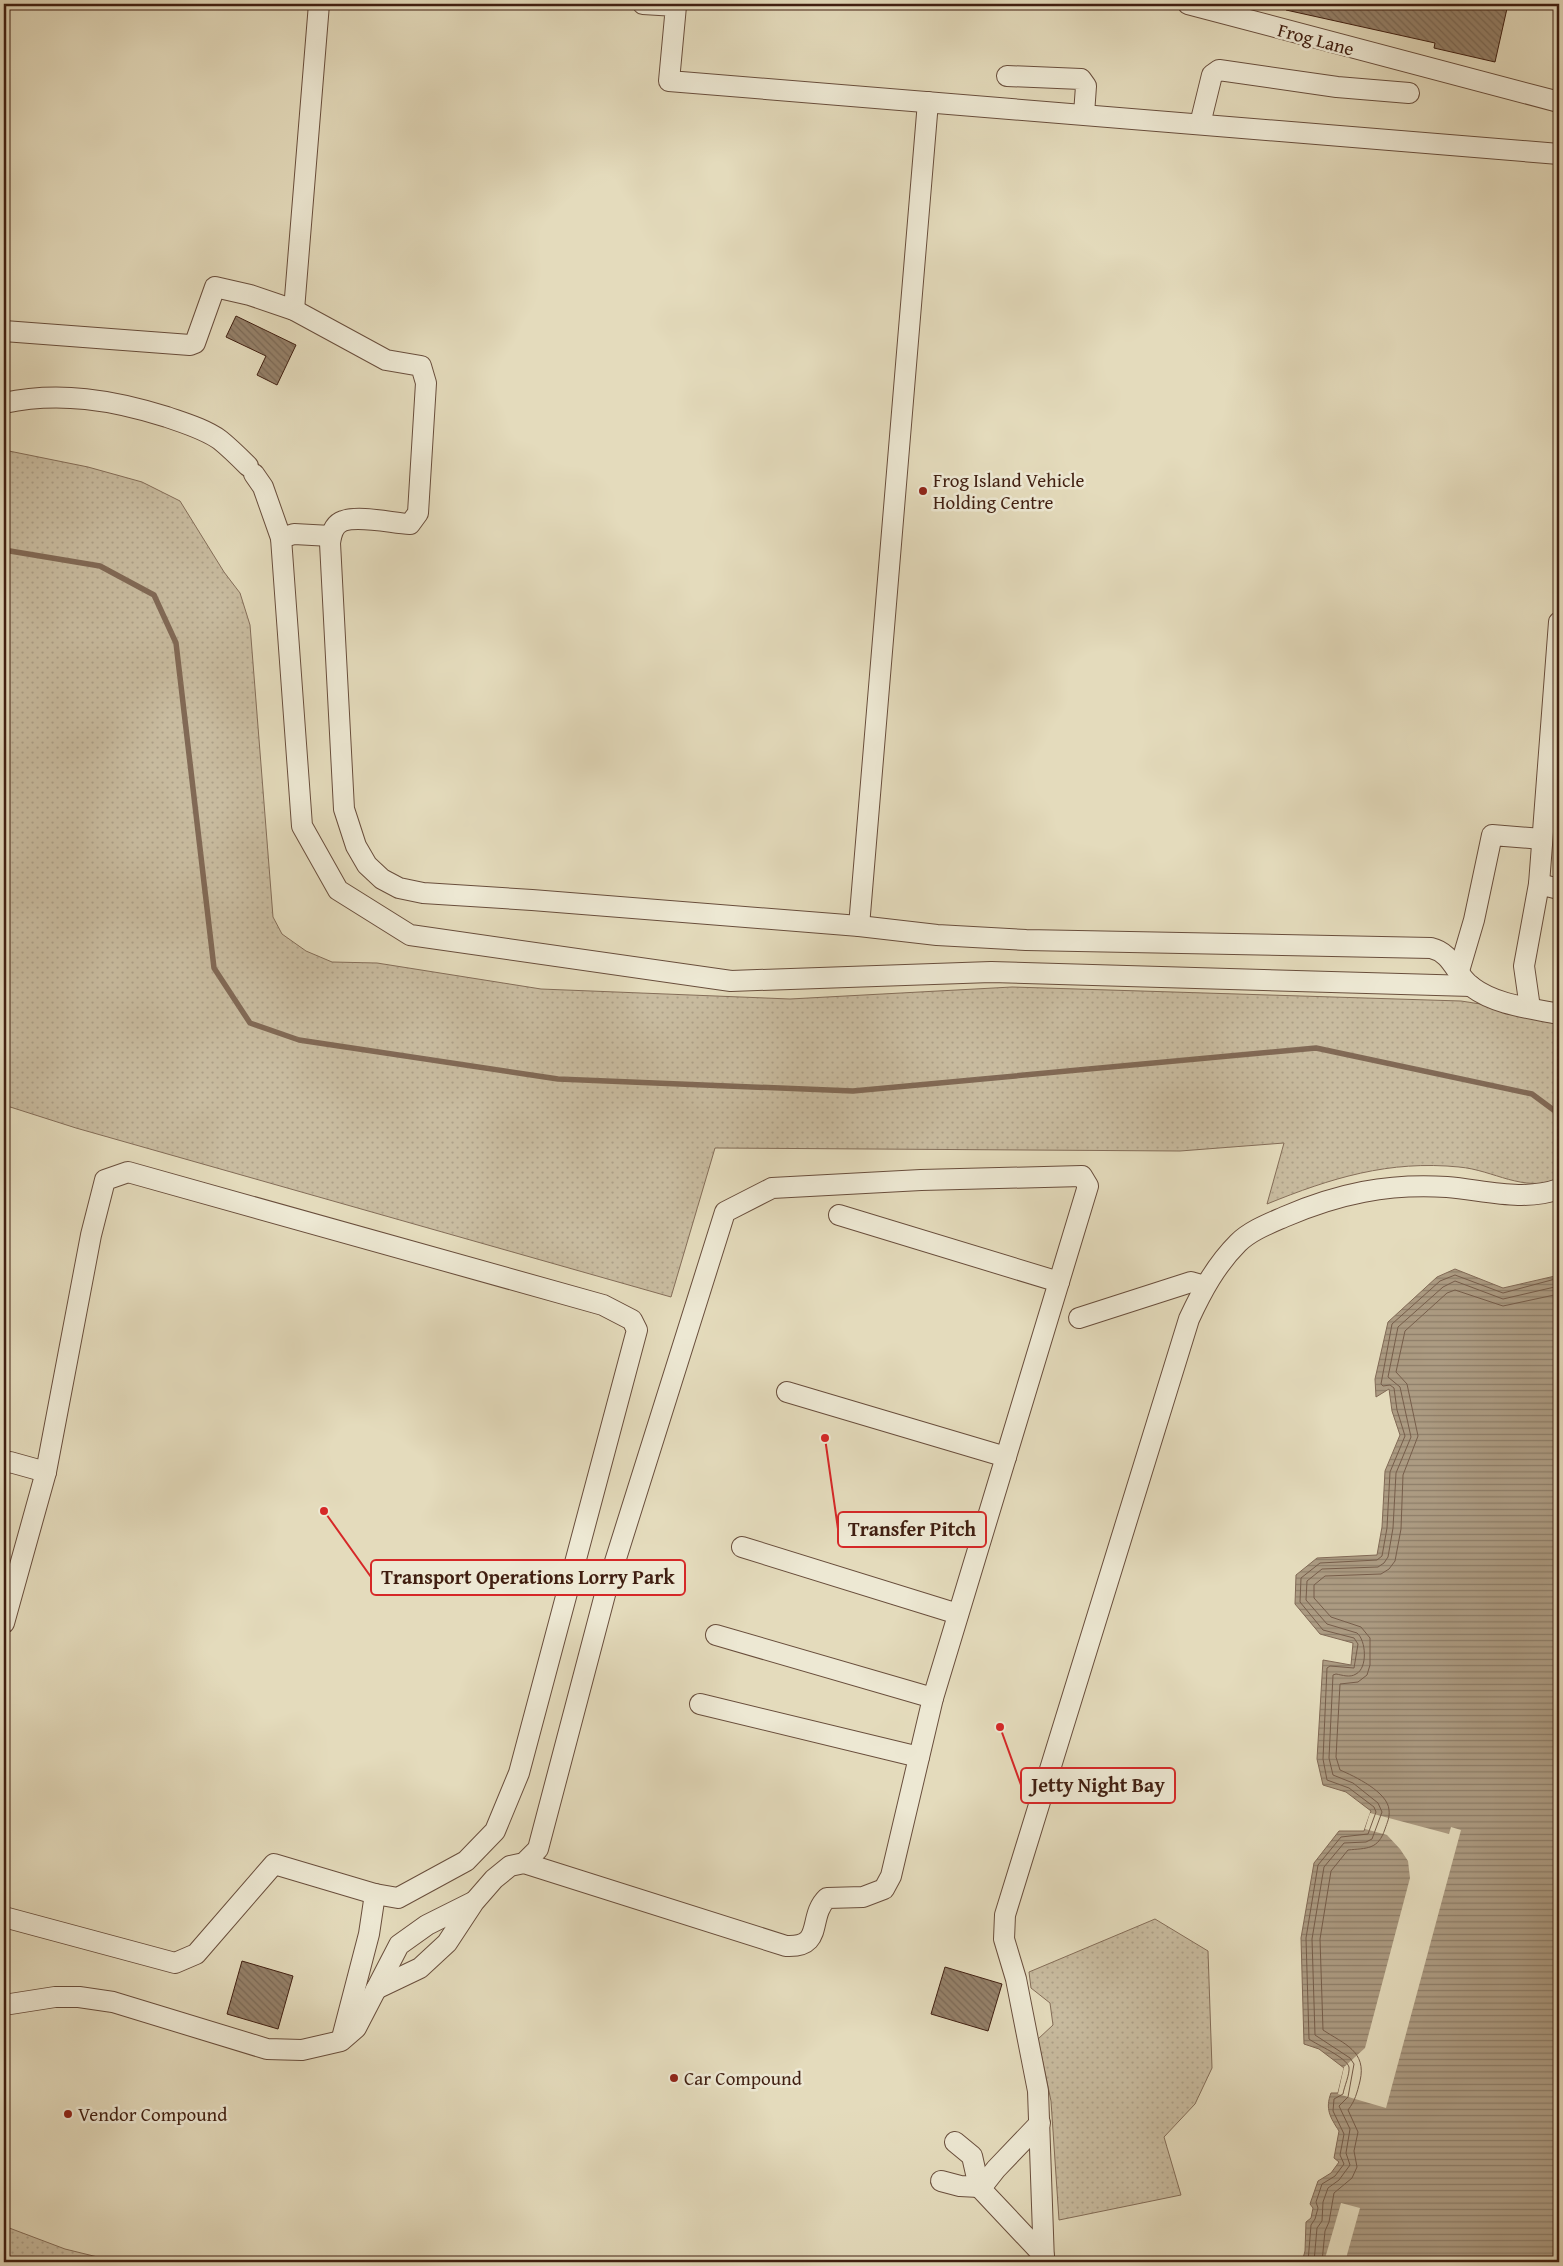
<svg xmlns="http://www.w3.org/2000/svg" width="1563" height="2266" viewBox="0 0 1563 2266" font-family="'Gentium Book Plus',serif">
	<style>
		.grass { fill: url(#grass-dots); stroke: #846d58 }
		.water { fill: url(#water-rules); stroke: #816955 }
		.pier { fill: #e4dbbc }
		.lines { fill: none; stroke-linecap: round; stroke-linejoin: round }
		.shore { stroke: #765d4a; stroke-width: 1 }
		.stream { stroke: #816955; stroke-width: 5.5 }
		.building { fill: url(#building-back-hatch); stroke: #401f11 }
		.minor-casing { stroke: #694e3c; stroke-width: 22 }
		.minor { stroke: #ede8d3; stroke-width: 20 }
		.poi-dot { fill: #8f2418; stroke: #ede8d3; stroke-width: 2 }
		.labels { text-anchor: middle; stroke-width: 5; stroke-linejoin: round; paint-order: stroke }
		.street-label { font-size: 19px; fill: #401f11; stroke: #ede8d3 }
		.poi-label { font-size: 19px; fill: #401f11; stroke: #ede8d3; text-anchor: start }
		.leader { fill: none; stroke: #d62828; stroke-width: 2 }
		.callout-dot { fill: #d62828; stroke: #ede8d3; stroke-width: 2 }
		.callout { fill: #ede8d3; stroke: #d62828; stroke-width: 2 }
		.callout-label { font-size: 20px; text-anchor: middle; font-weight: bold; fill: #401f11 }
	</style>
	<defs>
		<pattern id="grass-dots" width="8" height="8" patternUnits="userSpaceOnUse" patternTransform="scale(1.25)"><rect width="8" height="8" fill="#c8bb9f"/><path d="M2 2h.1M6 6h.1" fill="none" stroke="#ada088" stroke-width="1.8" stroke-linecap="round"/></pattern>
		<pattern id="water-rules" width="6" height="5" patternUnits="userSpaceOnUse" patternTransform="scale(1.25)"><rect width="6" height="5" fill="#ac9b82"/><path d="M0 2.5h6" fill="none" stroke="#8d7e69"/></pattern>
		<pattern id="building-back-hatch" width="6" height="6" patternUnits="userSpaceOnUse" patternTransform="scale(1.25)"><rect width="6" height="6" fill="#95816a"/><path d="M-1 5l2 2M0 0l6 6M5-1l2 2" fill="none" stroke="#7b6956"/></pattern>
	</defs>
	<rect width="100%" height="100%" fill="#e4dbbc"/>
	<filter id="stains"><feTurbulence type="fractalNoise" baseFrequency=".004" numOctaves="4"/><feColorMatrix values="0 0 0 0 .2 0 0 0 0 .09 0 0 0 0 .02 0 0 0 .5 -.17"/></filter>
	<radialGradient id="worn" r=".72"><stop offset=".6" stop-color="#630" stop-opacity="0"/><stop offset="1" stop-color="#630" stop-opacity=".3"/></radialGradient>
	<!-- grass -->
	<g class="grass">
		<path d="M 4,450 L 88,467 L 142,482 L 180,501 L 224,572 L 240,593 L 250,625 L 273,917 L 282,934 L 306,951 L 332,962 L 377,963 L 541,989 L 790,999 L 1012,987 L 1461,1001 L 1559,1016 L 1559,1179 C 1523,1193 1494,1170 1459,1167 C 1389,1160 1331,1178 1267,1204 L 1284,1143 L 1180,1151 L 715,1148 L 671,1297 L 76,1128 L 4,1105 Z"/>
		<path d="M 1155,1919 L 1208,1951 L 1212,2068 L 1195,2104 L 1164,2137 L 1181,2195 L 1059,2220 L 1051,2101 L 1038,2039 L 1053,2025 L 1050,2003 L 1031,1988 L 1029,1972 Z"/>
		<path d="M 4,2226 L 65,2249 L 118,2262 L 4,2262 Z"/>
	</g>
	<!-- water -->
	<path class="water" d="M 1455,1269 L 1503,1288 L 1555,1276 L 1559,1271 L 1559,2262 L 1302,2262 L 1305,2251 L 1306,2222 L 1311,2218 L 1313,2208 L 1310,2204 L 1318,2181 L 1331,2173 L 1339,2162 L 1334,2158 L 1339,2131 C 1330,2117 1325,2109 1331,2093 L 1338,2093 L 1344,2068 L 1319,2049 L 1304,2044 L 1301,1938 L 1314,1863 L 1339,1831 L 1364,1831 L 1371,1811 L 1346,1792 L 1323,1785 L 1317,1759 L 1323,1660 L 1351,1665 L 1353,1643 L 1320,1634 L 1295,1604 L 1296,1575 L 1317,1558 L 1377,1555 L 1382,1527 L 1385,1471 L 1400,1435 L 1392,1411 L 1389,1389 L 1376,1397 L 1375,1379 L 1388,1322 L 1437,1277 Z"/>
	<!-- pier -->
	<g class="pier">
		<path d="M 1370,1813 L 1449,1834 L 1451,1827 L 1461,1830 L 1386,2108 L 1338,2094 L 1344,2067 L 1365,2048 L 1410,1878 L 1408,1861 L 1400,1849 L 1387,1835 L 1365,1829 Z"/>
		<path d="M 1341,2203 L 1360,2208 L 1345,2262 L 1324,2262 Z"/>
	</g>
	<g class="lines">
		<!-- shore -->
		<g class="shore">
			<path d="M 1308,2262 L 1311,2225 L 1315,2219 L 1318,2208 L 1316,2202 L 1322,2184 L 1335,2176 L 1344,2164 L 1340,2155 L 1344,2134 L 1333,2111 L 1334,2099 L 1343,2094 C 1344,2087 1350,2074 1349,2067 C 1346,2057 1317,2045 1309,2039 L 1306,1938 L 1318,1865 L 1341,1837 L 1368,1834 L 1376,1812 L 1374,1807 L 1349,1788 L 1327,1780 L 1323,1759 L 1327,1668 L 1330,1666 L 1354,1668 L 1358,1644 L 1354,1638 L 1323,1630 L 1300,1602 L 1301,1578 L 1320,1563 L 1377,1560 L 1382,1556 L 1387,1528 L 1390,1472 L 1405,1436 L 1397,1410 L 1394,1388 L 1390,1385 L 1383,1386 L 1381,1384 L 1392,1324 L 1440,1281 L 1455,1275 L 1503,1293 L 1559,1278"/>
			<path d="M 1314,2262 L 1317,2228 L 1322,2221 L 1323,2202 L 1328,2188 L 1339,2180 L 1350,2165 L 1346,2153 L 1350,2129 L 1339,2106 L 1348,2097 L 1354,2064 L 1350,2058 L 1315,2035 L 1312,1939 L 1324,1867 L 1344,1843 L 1366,1842 L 1372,1839 L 1382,1812 L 1378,1803 L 1353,1783 L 1333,1775 L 1329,1758 L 1333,1675 L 1336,1674 C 1342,1675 1350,1678 1356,1674 C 1368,1668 1366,1640 1357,1633 L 1327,1624 L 1306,1600 L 1307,1581 L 1322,1569 L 1378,1567 L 1384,1563 L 1388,1557 L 1393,1528 L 1396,1473 L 1411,1437 L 1400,1387 L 1388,1377 L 1398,1327 L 1443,1287 L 1455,1281 L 1503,1299 L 1559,1286"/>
			<path d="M 1322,2262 L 1325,2231 L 1329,2222 L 1334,2193 L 1352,2178 L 1357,2167 L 1354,2151 L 1358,2132 L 1348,2110 C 1355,2101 1357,2093 1360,2081 C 1367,2051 1344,2044 1323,2030 L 1320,1939 L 1331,1871 L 1348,1850 C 1367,1848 1378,1850 1385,1829 C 1387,1823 1390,1817 1389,1810 C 1388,1792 1354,1776 1340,1770 L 1336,1757 L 1340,1684 L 1358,1682 L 1367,1675 L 1370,1665 L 1370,1638 L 1361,1627 L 1331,1617 L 1314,1598 L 1314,1585 L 1325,1576 L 1381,1574 L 1389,1569 L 1395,1561 L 1401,1529 L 1403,1475 L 1418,1436 L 1407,1384 L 1396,1372 L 1405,1331 L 1447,1293 L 1455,1290 L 1503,1306 L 1559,1294"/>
		</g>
		<!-- stream -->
		<path class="stream" d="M 4,550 L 100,566 L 154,595 L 176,643 L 214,968 L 250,1023 L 299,1040 L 558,1079 L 853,1091 L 1316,1048 L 1532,1094 L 1559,1114"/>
	</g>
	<!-- building -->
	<g class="building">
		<path d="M 1287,4 L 1508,4 L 1495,62 L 1434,48 L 1435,43 L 1286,10 Z"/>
		<path d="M 236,316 L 296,345 L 277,385 L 257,375 L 266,356 L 226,337 Z"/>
		<path d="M 242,1961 L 293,1976 L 278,2029 L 227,2014 Z"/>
		<path d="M 945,1967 L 1002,1984 L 988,2031 L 931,2014 Z"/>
	</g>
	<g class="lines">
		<!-- minor casing -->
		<g class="minor-casing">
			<g id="minor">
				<path d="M 643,4 L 676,6 L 669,81 L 1559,154"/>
				<path d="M 1188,4 L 1559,102"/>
				<path d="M 1007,76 L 1081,79 L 1086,86 L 1084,114"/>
				<path d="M 1200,124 L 1212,75 L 1219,70 L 1337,87 L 1409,93"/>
				<path d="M 294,310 L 319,4"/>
				<path d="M 4,331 L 190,345 L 195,343 L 215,287 L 250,295 L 294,310 L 386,360 L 421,366 L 426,383 L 418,513 L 410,524 C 392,523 359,515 343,521 C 334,524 331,535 330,543 L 344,809 L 356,846 L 367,865 L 382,879 L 399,888 L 423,893 L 532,900 L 859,926 L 937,935 L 1026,940 L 1431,948 C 1453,953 1455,975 1472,987 C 1496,1005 1530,1008 1559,1014"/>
				<path d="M 4,403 C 59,391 113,400 167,417 C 184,423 205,429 220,440 C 230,448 239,457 248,466"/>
				<path d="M 254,474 L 263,487 L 281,538 L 302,826 L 338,890 L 410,935 L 731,981 L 991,972 L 1471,986"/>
				<path d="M 281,538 L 294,534 L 331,536"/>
				<path d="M 1539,884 L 1559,622"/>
				<path d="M 859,926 L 928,102"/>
				<path d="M 1459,971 L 1474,920 L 1492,835 L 1542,839"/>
				<path d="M 1530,1008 L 1524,966 L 1539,884 L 1559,889"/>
				<path d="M 839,1215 L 1059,1282"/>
				<path d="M 1079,1318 L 1191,1282 L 1205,1286"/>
				<path d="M 787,1392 L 1006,1457"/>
				<path d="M 4,1464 L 10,1462 L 46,1472"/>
				<path d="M 742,1547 L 958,1614"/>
				<path d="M 4,1623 L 46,1472 L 91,1235 L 105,1180 L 128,1172 L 603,1305 L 632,1320 L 637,1330 L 519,1773 L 495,1831 L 466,1861 L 398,1898 L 375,1894 L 274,1864 L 196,1954 L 175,1963 L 4,1917"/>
				<path d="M 716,1635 L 933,1698"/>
				<path d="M 700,1704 L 919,1757"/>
				<path d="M 376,1989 L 420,1968 L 447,1943 L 474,1902 L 494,1879 L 510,1866 L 524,1863 L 538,1849 L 607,1587 L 725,1212 L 772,1188 L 921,1180 L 1082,1176 L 1088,1186 L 933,1698 L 891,1876 L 884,1889 L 863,1897 L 827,1898 C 807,1917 825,1948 786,1946 L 524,1863"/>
				<path d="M 4,2005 L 55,1997 L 79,1997 L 113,2002 L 267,2049 L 302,2050 L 341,2041 L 356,2028 L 399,1945 L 427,1925 L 473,1902"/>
				<path d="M 343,2034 L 369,1934 L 375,1894"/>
				<path d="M 955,2142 L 972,2156 L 979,2187 L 1044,2256"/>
				<path d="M 941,2181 L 960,2186 L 979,2187"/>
				<path d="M 981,2188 L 996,2169 L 1040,2123"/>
				<path d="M 1044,2262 L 1038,2091 L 1016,1979 L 1004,1939 L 1005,1915 L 1189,1319 C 1202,1291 1216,1265 1238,1243 C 1250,1231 1268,1224 1284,1217 C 1337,1194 1388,1183 1447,1187 C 1484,1190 1523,1202 1559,1189"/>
			</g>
		</g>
		<!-- minor -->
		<use href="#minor" class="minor"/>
	</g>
	<!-- markers -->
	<g class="poi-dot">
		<circle cx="923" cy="491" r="5"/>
		<circle cx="674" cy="2078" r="5"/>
		<circle cx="68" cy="2114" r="5"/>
	</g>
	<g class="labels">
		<!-- street labels -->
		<g class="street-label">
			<text transform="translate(1316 39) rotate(15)" y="7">Frog Lane</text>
		</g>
		<!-- poi labels -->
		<g class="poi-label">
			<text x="933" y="487">Frog Island Vehicle<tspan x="933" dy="22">Holding Centre</tspan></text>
			<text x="684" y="2085">Car Compound</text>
			<text x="78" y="2121">Vendor Compound</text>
		</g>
	</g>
	<!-- callouts -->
	<path class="leader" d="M825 1438L838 1529M324 1511L371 1577M1000 1727L1021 1785"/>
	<g class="callout-dot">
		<circle cx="825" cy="1438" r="5"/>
		<circle cx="324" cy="1511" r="5"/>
		<circle cx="1000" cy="1727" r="5"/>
	</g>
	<g class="callout">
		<rect x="838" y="1512" width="148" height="35" rx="5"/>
		<rect x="371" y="1560" width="314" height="35" rx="5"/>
		<rect x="1021" y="1768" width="154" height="35" rx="5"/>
	</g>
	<g class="callout-label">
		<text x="912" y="1536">Transfer Pitch</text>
		<text x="528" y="1584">Transport Operations Lorry Park</text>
		<text x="1098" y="1792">Jetty Night Bay</text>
	</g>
	<!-- margin -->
	<rect width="1563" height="2266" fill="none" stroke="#e4dbbc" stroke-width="20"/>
	<rect x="5" y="5" width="1553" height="2256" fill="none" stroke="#401f11" stroke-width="2.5"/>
	<rect x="10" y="10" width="1543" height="2246" fill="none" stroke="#401f11"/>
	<rect width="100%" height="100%" filter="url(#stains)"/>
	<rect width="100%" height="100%" fill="url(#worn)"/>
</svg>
